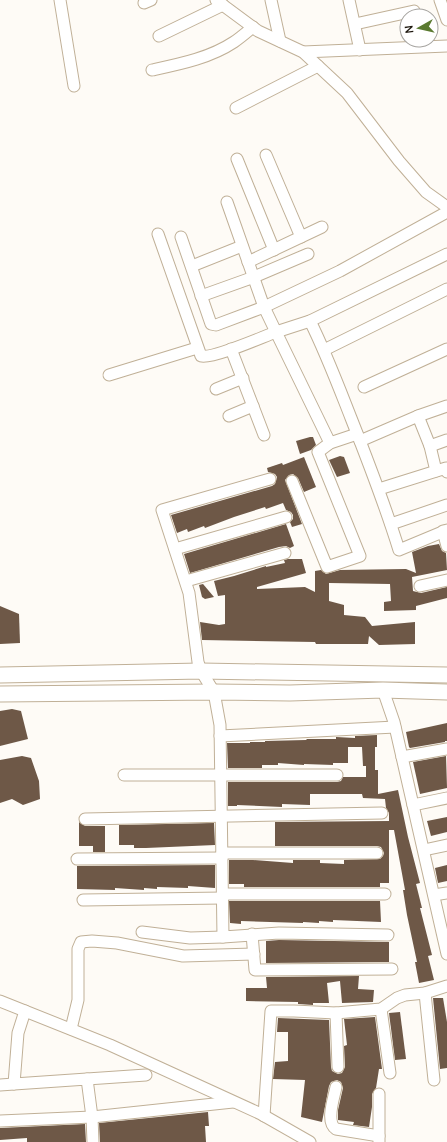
<svg xmlns="http://www.w3.org/2000/svg" width="447" height="1142" viewBox="0 0 447 1142" font-family="Manrope,sans-serif">
	<style>
		.building { fill: #6e5847 }
		.lines { fill: none; stroke-linecap: round; stroke-linejoin: round }
		.street-casing { stroke: #c0b097; stroke-width: 13 }
		.secondary-casing { stroke: #c0b097; stroke-width: 17 }
		.street { stroke: #fff; stroke-width: 11 }
		.secondary { stroke: #fff; stroke-width: 15 }
	</style>
	<rect width="100%" height="100%" fill="#fefbf6"/>
	<!-- building -->
	<g class="building">
		<path d="M 310,437 L 313,437 L 316,445 L 311,450 L 300,454 L 296,441 Z"/>
		<path d="M 340,456 L 344,457 L 350,473 L 337,477 L 329,460 Z"/>
		<path d="M 304,457 L 316,487 L 304,492 L 298,478 L 293,474 L 289,475 L 285,480 L 302,524 L 292,527 L 290,522 L 293,519 L 293,515 L 291,512 L 286,510 L 283,503 L 266,509 L 265,507 L 234,517 L 205,528 L 204,526 L 188,532 L 187,529 L 177,533 L 171,515 L 272,486 L 275,484 L 277,477 L 275,474 L 268,472 L 267,468 L 282,463 L 283,465 Z"/>
		<path d="M 286,524 L 294,546 L 290,548 L 286,546 L 279,547 L 190,573 L 184,554 Z"/>
		<path d="M 439,544 L 442,551 L 446,553 L 447,570 L 412,577 L 413,591 L 421,593 L 447,587 L 447,598 L 416,606 L 416,610 L 384,611 L 384,602 L 391,601 L 390,584 L 329,583 L 329,601 L 344,605 L 344,615 L 365,617 L 372,626 L 415,622 L 415,644 L 379,645 L 369,636 L 368,644 L 316,644 L 315,642 L 202,640 L 200,622 L 219,625 L 225,624 L 225,595 L 218,596 L 214,581 L 234,576 L 266,566 L 266,567 L 285,563 L 284,560 L 288,559 L 302,559 L 306,573 L 257,587 L 257,589 L 305,587 L 315,592 L 315,571 L 321,570 L 326,574 L 340,570 L 406,569 L 416,573 L 412,552 L 428,546 Z"/>
		<path d="M 203,584 L 214,597 L 205,599 L 202,597 L 199,585 Z"/>
		<path d="M 0,606 L 19,614 L 20,643 L 0,644 Z"/>
		<path d="M 12,709 L 21,711 L 28,739 L 0,746 L 0,711 Z"/>
		<path d="M 447,723 L 447,741 L 445,741 L 445,742 L 410,748 L 409,747 L 406,732 Z"/>
		<path d="M 377,735 L 377,747 L 375,747 L 375,770 L 378,770 L 378,794 L 398,790 L 408,837 L 420,883 L 416,884 L 422,908 L 420,908 L 432,955 L 428,956 L 434,980 L 419,983 L 415,962 L 417,962 L 407,915 L 403,890 L 405,890 L 394,830 L 389,830 L 389,883 L 380,883 L 380,887 L 244,887 L 244,884 L 229,884 L 229,860 L 253,860 L 293,863 L 293,860 L 320,860 L 320,863 L 344,864 L 344,860 L 380,859 L 383,856 L 384,853 L 381,847 L 377,846 L 275,846 L 275,822 L 389,821 L 389,813 L 386,808 L 385,799 L 363,798 L 362,794 L 310,794 L 310,805 L 282,804 L 282,807 L 237,805 L 237,806 L 228,806 L 228,782 L 337,782 L 341,781 L 343,777 L 366,777 L 366,766 L 363,766 L 362,747 L 348,747 L 348,763 L 333,763 L 333,765 L 304,764 L 304,765 L 278,763 L 278,765 L 262,765 L 262,768 L 228,768 L 227,743 L 250,743 L 250,742 L 265,742 L 265,741 L 306,740 L 307,739 L 336,739 L 336,737 L 355,738 L 355,736 Z"/>
		<path d="M 22,756 L 31,758 L 39,781 L 40,799 L 23,805 L 12,799 L 0,803 L 0,760 Z"/>
		<path d="M 446,756 L 447,788 L 420,794 L 413,762 Z"/>
		<path d="M 447,817 L 447,832 L 431,836 L 427,821 Z"/>
		<path d="M 79,822 L 85,826 L 105,826 L 105,852 L 93,852 L 93,846 L 79,846 Z"/>
		<path d="M 214,823 L 215,845 L 146,848 L 134,848 L 134,845 L 119,845 L 119,825 Z"/>
		<path d="M 215,865 L 215,888 L 188,886 L 188,888 L 157,887 L 157,889 L 144,888 L 144,890 L 115,888 L 115,890 L 77,889 L 77,866 Z"/>
		<path d="M 447,865 L 447,881 L 438,883 L 435,868 Z"/>
		<path d="M 229,901 L 380,901 L 381,922 L 333,920 L 333,922 L 319,921 L 319,923 L 303,922 L 303,923 L 241,921 L 241,924 L 230,923 Z"/>
		<path d="M 279,940 L 389,942 L 389,962 L 266,963 L 266,941 Z"/>
		<path d="M 359,976 L 358,989 L 374,990 L 373,1002 L 342,1003 L 340,981 L 327,983 L 329,1003 L 313,1003 L 313,1005 L 298,1004 L 298,1002 L 246,1001 L 246,988 L 267,988 L 266,977 Z"/>
		<path d="M 433,998 L 443,998 L 447,1022 L 447,1068 L 440,1069 Z"/>
		<path d="M 400,1012 L 406,1059 L 395,1060 L 389,1013 Z"/>
		<path d="M 375,1017 L 382,1069 L 379,1069 L 376,1088 L 372,1094 L 372,1107 L 369,1127 L 353,1125 L 354,1122 L 338,1120 L 338,1110 L 343,1088 L 341,1082 L 337,1080 L 331,1082 L 329,1086 L 322,1122 L 301,1117 L 305,1080 L 273,1079 L 275,1062 L 288,1061 L 288,1032 L 277,1032 L 278,1018 L 329,1020 L 331,1067 L 332,1071 L 338,1074 L 342,1073 L 345,1067 L 344,1046 L 347,1045 L 344,1019 Z"/>
		<path d="M 208,1112 L 209,1126 L 205,1126 L 206,1142 L 100,1142 L 99,1123 Z"/>
		<path d="M 85,1124 L 86,1142 L 27,1142 L 27,1138 L 0,1140 L 0,1128 Z"/>
	</g>
	<g class="lines">
		<!-- street casing -->
		<g class="street-casing">
			<g id="street">
				<path d="M 60,0 L 74,86"/>
				<path d="M 216,0 L 258,31 L 303,52 L 347,93 L 399,161 L 426,192 L 447,207"/>
				<path d="M 271,0 L 280,41"/>
				<path d="M 349,0 L 360,50"/>
				<path d="M 440,0 L 447,20"/>
				<path d="M 144,3 L 151,0"/>
				<path d="M 355,24 L 414,11"/>
				<path d="M 159,36 L 223,5"/>
				<path d="M 303,52 L 447,46"/>
				<path d="M 152,70 C 180,64 210,58 234,42 C 240,38 247,32 253,27"/>
				<path d="M 236,108 L 318,66"/>
				<path d="M 266,155 L 301,237"/>
				<path d="M 237,159 L 274,250"/>
				<path d="M 227,202 L 264,307 L 276,332 L 310,321 L 447,254"/>
				<path d="M 158,234 L 201,356 C 213,359 262,337 276,332 L 330,443"/>
				<path d="M 181,237 L 211,324 L 216,325 L 264,307 L 340,271 L 447,212"/>
				<path d="M 248,262 L 322,227"/>
				<path d="M 192,266 L 242,246"/>
				<path d="M 201,296 L 254,277 L 308,254"/>
				<path d="M 310,321 C 326,353 338,385 351,418 C 368,461 385,505 399,550 L 447,530"/>
				<path d="M 231,349 L 264,435"/>
				<path d="M 324,350 L 447,289"/>
				<path d="M 109,375 L 197,348"/>
				<path d="M 364,387 L 447,349"/>
				<path d="M 216,389 L 243,378"/>
				<path d="M 229,416 L 253,406"/>
				<path d="M 418,416 L 447,406"/>
				<path d="M 360,441 L 418,416 L 430,446 L 436,471"/>
				<path d="M 430,446 L 447,440"/>
				<path d="M 270,479 L 162,510 L 189,593 L 198,662 L 201,671 L 214,692 L 220,725 L 223,937 L 279,933 L 388,935"/>
				<path d="M 292,481 L 327,567 L 360,556 L 318,452 L 330,443 L 357,434"/>
				<path d="M 379,489 L 446,468 L 447,472"/>
				<path d="M 391,524 L 447,505"/>
				<path d="M 443,531 L 447,546"/>
				<path d="M 175,549 L 286,517"/>
				<path d="M 186,581 L 285,553"/>
				<path d="M 420,586 L 447,580"/>
				<path d="M 383,690 L 394,722 L 447,954"/>
				<path d="M 220,736 L 395,727"/>
				<path d="M 402,757 L 447,749"/>
				<path d="M 124,775 L 337,775"/>
				<path d="M 413,805 L 447,798"/>
				<path d="M 85,819 L 382,813"/>
				<path d="M 424,850 L 447,845"/>
				<path d="M 222,853 L 377,853"/>
				<path d="M 77,859 L 222,858"/>
				<path d="M 223,894 L 385,894"/>
				<path d="M 434,895 L 447,893"/>
				<path d="M 83,900 L 223,898"/>
				<path d="M 142,932 L 190,938 L 223,937"/>
				<path d="M 252,934 L 255,970 L 392,969"/>
				<path d="M 425,993 L 434,1080"/>
				<path d="M 0,1001 L 110,1045 L 261,1114 L 310,1142"/>
				<path d="M 381,1009 L 390,1073"/>
				<path d="M 25,1011 L 18,1033 L 14,1084 L 87,1079 L 92,1117 L 93,1142"/>
				<path d="M 336,1013 L 338,1067"/>
				<path d="M 71,1029 L 78,1000 L 78,949 L 81,942 L 92,941 L 117,943 L 183,956 L 254,954"/>
				<path d="M 87,1079 L 146,1075"/>
				<path d="M 0,1085 L 14,1084"/>
				<path d="M 336,1087 C 334,1098 325,1122 336,1129 L 379,1136"/>
				<path d="M 264,1116 L 271,1011 L 294,1011 L 336,1013 L 381,1009 L 397,998 L 405,995 L 425,993 L 447,986"/>
				<path d="M 0,1121 L 92,1117 L 233,1102"/>
				<path d="M 379,1142 L 379,1094"/>
			</g>
		</g>
		<!-- secondary casing -->
		<g class="secondary-casing">
			<g id="secondary">
				<path d="M 0,675 L 201,671 L 447,675"/>
				<path d="M 0,694 L 214,692 L 290,693 L 383,690 L 447,692"/>
			</g>
		</g>
		<!-- street -->
		<use href="#street" class="street"/>
		<!-- secondary -->
		<use href="#secondary" class="secondary"/>
	</g>
	<!-- north arrow -->
	<g transform="translate(419 28) rotate(262)"><circle r="19" fill="#ffffff" stroke="#a5a39f"/>
	<path d="M0-3L7 15L0 10L-7 15Z" fill="#5a7a30"/>
	<text y="-6" font-size="11" font-weight="bold" text-anchor="middle" fill="#1e180f">N</text>
	</g>
</svg>
